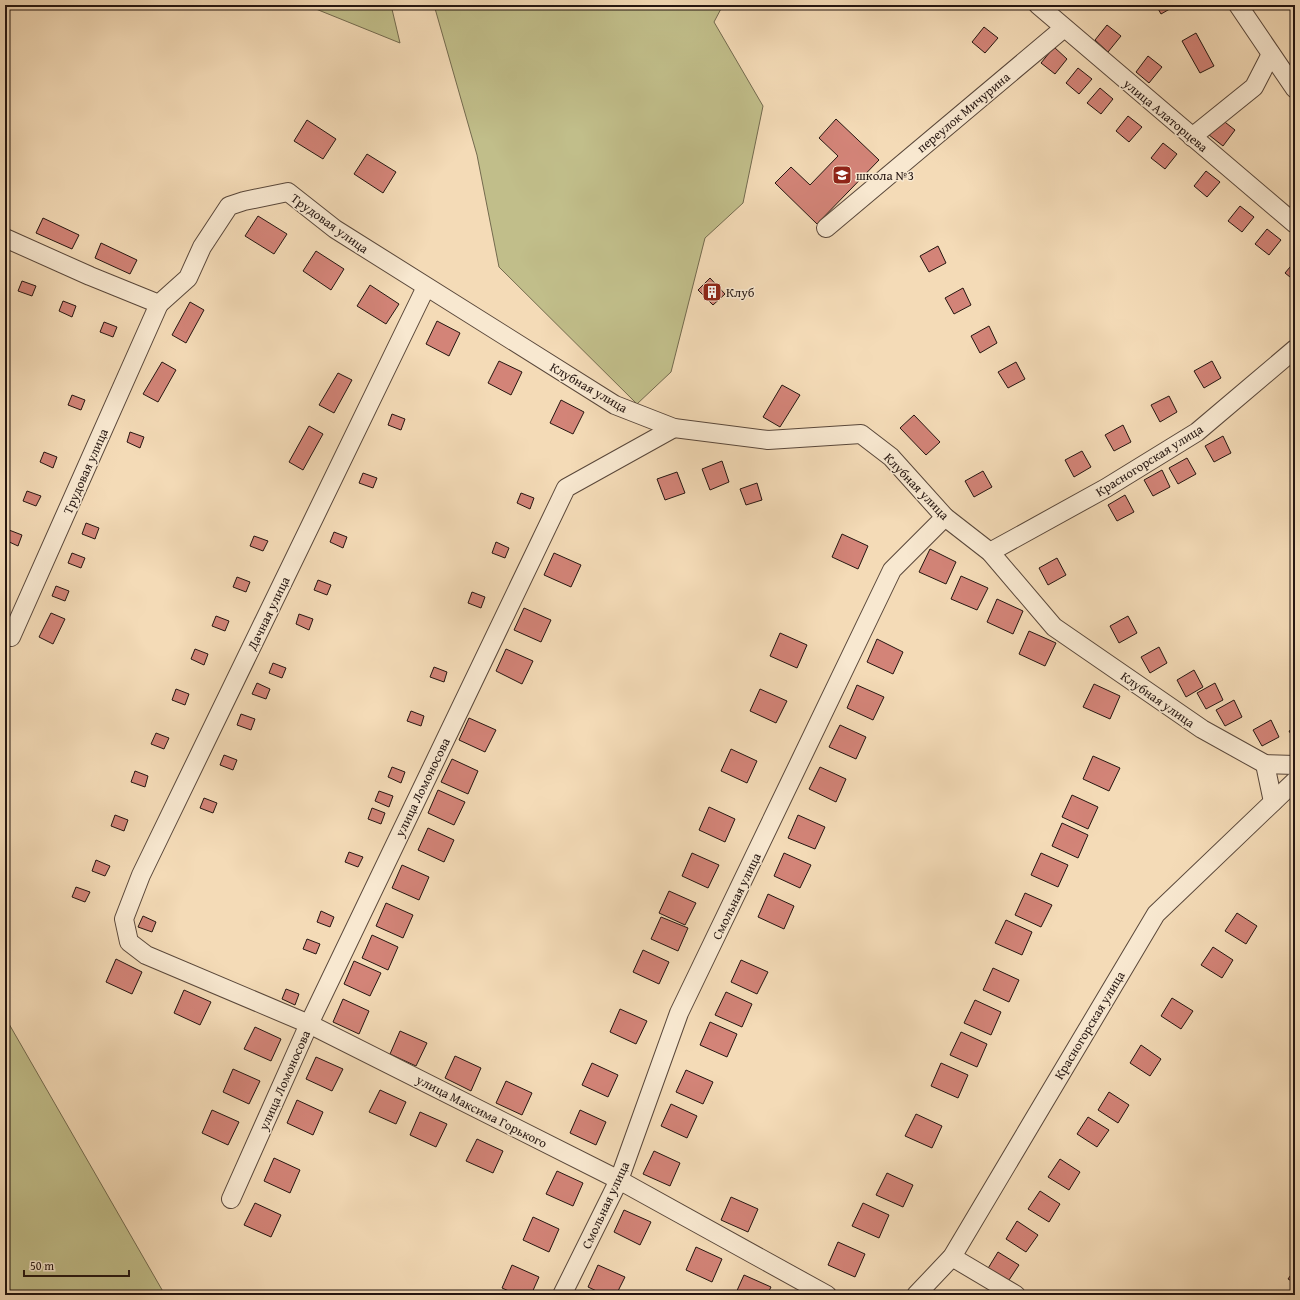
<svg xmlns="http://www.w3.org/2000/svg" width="1300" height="1300" viewBox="0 0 1300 1300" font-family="'Gentium Book Plus',serif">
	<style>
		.green { fill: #c1be8a; stroke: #736a4e }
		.building { fill: #d38478; stroke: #251611 }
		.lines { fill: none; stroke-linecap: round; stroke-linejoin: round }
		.minor-casing { stroke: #59473a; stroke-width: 20 }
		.minor { stroke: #f8e8d0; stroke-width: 18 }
		.labels { text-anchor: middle; stroke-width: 3; stroke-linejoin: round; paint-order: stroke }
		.street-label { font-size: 13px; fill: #251611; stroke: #f8e8d0 }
		.poi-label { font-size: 13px; fill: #251611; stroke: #f8e8d0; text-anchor: start }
	</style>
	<rect width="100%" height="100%" fill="#f4dbb7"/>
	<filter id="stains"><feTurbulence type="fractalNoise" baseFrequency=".005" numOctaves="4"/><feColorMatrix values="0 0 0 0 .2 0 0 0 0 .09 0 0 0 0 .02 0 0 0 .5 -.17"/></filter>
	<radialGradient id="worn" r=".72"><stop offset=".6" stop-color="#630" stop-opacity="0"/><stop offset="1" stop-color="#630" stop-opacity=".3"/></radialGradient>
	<!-- green -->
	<g class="green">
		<path d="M 306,5 L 391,5 L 400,43 Z"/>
		<path d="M 434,5 L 723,5 L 714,22 L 763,106 L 743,203 L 705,238 L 671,372 L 637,404 L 499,267 L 477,155 Z"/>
		<path d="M 5,1017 L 165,1295 L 5,1295 Z"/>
	</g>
	<!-- building -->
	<g class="building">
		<path d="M 1156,5 L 1175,5 L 1175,6 L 1161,14 Z"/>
		<path d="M 1107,25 L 1121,36 L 1108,52 L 1095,40 Z"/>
		<path d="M 984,27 L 998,38 L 985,53 L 972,42 Z"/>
		<path d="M 1196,33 L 1214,66 L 1200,73 L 1182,41 Z"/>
		<path d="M 1054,47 L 1067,59 L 1055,74 L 1041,63 Z"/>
		<path d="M 1148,56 L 1162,67 L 1149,83 L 1136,72 Z"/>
		<path d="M 1078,68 L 1092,79 L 1079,94 L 1066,83 Z"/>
		<path d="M 1100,88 L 1113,99 L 1101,114 L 1087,103 Z"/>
		<path d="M 1128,116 L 1142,127 L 1129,142 L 1116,131 Z"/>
		<path d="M 836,119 L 879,160 L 817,224 L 775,183 L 791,167 L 810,185 L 838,156 L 819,138 Z"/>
		<path d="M 1221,119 L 1235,130 L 1223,146 L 1209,135 Z"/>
		<path d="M 307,120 L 336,139 L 323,159 L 294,141 Z"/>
		<path d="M 1163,143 L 1177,154 L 1165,169 L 1151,158 Z"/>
		<path d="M 367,154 L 396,172 L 383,193 L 354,174 Z"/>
		<path d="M 1206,171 L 1220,182 L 1207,197 L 1194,186 Z"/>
		<path d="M 1240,206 L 1254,217 L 1242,232 L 1228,221 Z"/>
		<path d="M 258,216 L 287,234 L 274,254 L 245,236 Z"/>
		<path d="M 43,218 L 79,235 L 72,249 L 36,233 Z"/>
		<path d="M 1267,229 L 1281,240 L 1269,255 L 1255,244 Z"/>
		<path d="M 101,243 L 137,260 L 130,274 L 95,258 Z"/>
		<path d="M 938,246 L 946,263 L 929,272 L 920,256 Z"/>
		<path d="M 316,251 L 344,269 L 331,290 L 303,271 Z"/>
		<path d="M 1295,261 L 1295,281 L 1285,273 Z"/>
		<path d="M 710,278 L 725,294 L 713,305 L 698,290 Z"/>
		<path d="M 22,281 L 36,286 L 32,296 L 18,291 Z"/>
		<path d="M 370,285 L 399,304 L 386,324 L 357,306 Z"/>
		<path d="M 963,288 L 971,305 L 954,314 L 945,298 Z"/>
		<path d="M 63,301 L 76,306 L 72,317 L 59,311 Z"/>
		<path d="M 190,302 L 204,310 L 186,343 L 172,335 Z"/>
		<path d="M 437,321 L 460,333 L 449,356 L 426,344 Z"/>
		<path d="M 104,322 L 117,327 L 113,337 L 100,332 Z"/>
		<path d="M 989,326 L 997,343 L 980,353 L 971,336 Z"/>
		<path d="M 499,361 L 522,372 L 511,395 L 488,383 Z"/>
		<path d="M 1212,361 L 1221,378 L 1204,388 L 1194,371 Z"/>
		<path d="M 162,362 L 176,370 L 158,402 L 143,394 Z"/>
		<path d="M 1016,362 L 1025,379 L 1008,388 L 998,372 Z"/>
		<path d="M 338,373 L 352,380 L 334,413 L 319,405 Z"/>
		<path d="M 782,385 L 800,395 L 780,427 L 763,417 Z"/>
		<path d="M 72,395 L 85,400 L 81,410 L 68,405 Z"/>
		<path d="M 1169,396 L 1177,412 L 1160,422 L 1151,405 Z"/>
		<path d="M 561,400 L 584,412 L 573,434 L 550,423 Z"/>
		<path d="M 392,414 L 405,419 L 401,430 L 388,425 Z"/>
		<path d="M 914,415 L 940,442 L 926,455 L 900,428 Z"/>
		<path d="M 1123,425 L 1131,442 L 1114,451 L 1105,435 Z"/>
		<path d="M 309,426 L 323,434 L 303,470 L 289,462 Z"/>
		<path d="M 130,432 L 144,437 L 140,448 L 127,442 Z"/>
		<path d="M 1223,436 L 1231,453 L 1214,462 L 1205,446 Z"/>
		<path d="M 1082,451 L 1091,467 L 1074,477 L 1065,460 Z"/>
		<path d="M 44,452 L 57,457 L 53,468 L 40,462 Z"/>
		<path d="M 1187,458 L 1196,474 L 1178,484 L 1169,468 Z"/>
		<path d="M 722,461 L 729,482 L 710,490 L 702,469 Z"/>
		<path d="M 1162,470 L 1170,487 L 1153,496 L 1144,480 Z"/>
		<path d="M 983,471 L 992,487 L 974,497 L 965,481 Z"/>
		<path d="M 677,472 L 685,493 L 665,500 L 657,479 Z"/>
		<path d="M 363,473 L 377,478 L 373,488 L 359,483 Z"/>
		<path d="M 757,483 L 762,500 L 746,505 L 740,489 Z"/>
		<path d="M 27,491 L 41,496 L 36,506 L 23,501 Z"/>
		<path d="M 521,493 L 534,498 L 530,509 L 517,503 Z"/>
		<path d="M 1125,495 L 1134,512 L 1117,521 L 1108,505 Z"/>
		<path d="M 86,523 L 99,528 L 95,539 L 82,534 Z"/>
		<path d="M 9,530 L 22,535 L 18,546 L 5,540 Z"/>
		<path d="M 334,532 L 347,537 L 343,548 L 330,542 Z"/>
		<path d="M 842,534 L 868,546 L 858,569 L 832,557 Z"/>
		<path d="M 254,536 L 268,541 L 263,551 L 250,546 Z"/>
		<path d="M 496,542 L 509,548 L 505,558 L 492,553 Z"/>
		<path d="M 930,549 L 956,562 L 946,584 L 919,572 Z"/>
		<path d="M 72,553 L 85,558 L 81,568 L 68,563 Z"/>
		<path d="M 554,553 L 581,565 L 571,587 L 544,575 Z"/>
		<path d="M 1057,558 L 1066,575 L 1048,585 L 1039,568 Z"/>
		<path d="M 961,576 L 988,588 L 977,610 L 951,599 Z"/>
		<path d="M 237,577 L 250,582 L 246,592 L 233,587 Z"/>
		<path d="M 318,580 L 331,585 L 327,595 L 314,590 Z"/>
		<path d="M 56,586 L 69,591 L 65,601 L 52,596 Z"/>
		<path d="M 472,592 L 485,597 L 481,608 L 468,603 Z"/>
		<path d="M 997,599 L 1023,611 L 1013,634 L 987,622 Z"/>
		<path d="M 524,608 L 551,620 L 541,642 L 514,630 Z"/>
		<path d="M 51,613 L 65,619 L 53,644 L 39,637 Z"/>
		<path d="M 299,614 L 313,619 L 309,630 L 296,624 Z"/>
		<path d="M 216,616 L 229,621 L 225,631 L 212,626 Z"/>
		<path d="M 1128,616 L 1137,633 L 1119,643 L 1110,626 Z"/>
		<path d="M 1029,631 L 1056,643 L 1045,666 L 1019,654 Z"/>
		<path d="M 780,633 L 807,645 L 797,668 L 770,656 Z"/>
		<path d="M 877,639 L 903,652 L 893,674 L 867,662 Z"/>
		<path d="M 1159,647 L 1167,663 L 1150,673 L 1141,657 Z"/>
		<path d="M 195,649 L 208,654 L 204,665 L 191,659 Z"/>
		<path d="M 506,649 L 533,661 L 522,684 L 496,671 Z"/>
		<path d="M 273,663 L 286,668 L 282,678 L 269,673 Z"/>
		<path d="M 434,667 L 447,672 L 444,682 L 430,677 Z"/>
		<path d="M 1194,670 L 1203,687 L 1186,697 L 1177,680 Z"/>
		<path d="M 257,683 L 270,689 L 266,699 L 252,694 Z"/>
		<path d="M 1215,683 L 1223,700 L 1206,709 L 1197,693 Z"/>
		<path d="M 1094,684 L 1120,696 L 1110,719 L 1083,707 Z"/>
		<path d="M 857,685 L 884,697 L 873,720 L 847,708 Z"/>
		<path d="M 176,689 L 189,694 L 185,705 L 172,700 Z"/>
		<path d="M 760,689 L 787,701 L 776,723 L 750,711 Z"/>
		<path d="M 1234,700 L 1242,717 L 1225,726 L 1216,710 Z"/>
		<path d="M 411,711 L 424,716 L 421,726 L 407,721 Z"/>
		<path d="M 241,714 L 255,719 L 251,730 L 237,725 Z"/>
		<path d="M 469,718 L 496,730 L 485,752 L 459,740 Z"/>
		<path d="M 1271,720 L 1279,737 L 1262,746 L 1253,730 Z"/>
		<path d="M 840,725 L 866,737 L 856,759 L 829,747 Z"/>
		<path d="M 1295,728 L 1295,741 L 1289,731 Z"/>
		<path d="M 156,733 L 169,738 L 164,749 L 151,744 Z"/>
		<path d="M 731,749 L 757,761 L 747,783 L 721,771 Z"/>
		<path d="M 224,755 L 237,760 L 233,770 L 220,765 Z"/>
		<path d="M 1093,756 L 1120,768 L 1109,791 L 1083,779 Z"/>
		<path d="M 452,759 L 478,771 L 468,794 L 441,782 Z"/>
		<path d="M 392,767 L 405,772 L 401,783 L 388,777 Z"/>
		<path d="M 820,767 L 846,779 L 836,802 L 809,789 Z"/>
		<path d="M 135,771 L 148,776 L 145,787 L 131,782 Z"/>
		<path d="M 438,790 L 465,802 L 454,825 L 428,813 Z"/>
		<path d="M 379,791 L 393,796 L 389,807 L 375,801 Z"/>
		<path d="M 1072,795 L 1098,807 L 1088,829 L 1062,817 Z"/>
		<path d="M 204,798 L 217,803 L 213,813 L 200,808 Z"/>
		<path d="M 709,807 L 735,819 L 725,842 L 699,830 Z"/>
		<path d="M 372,808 L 385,813 L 381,824 L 368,819 Z"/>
		<path d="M 115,815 L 128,820 L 124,831 L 111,826 Z"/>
		<path d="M 798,815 L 825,827 L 815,849 L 788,838 Z"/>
		<path d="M 1062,823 L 1088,835 L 1078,858 L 1052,846 Z"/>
		<path d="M 428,828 L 454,840 L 444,862 L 418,850 Z"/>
		<path d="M 349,852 L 363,857 L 358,867 L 345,862 Z"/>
		<path d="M 692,853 L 719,865 L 708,888 L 682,876 Z"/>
		<path d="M 784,853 L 811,865 L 800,888 L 774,876 Z"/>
		<path d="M 1041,853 L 1068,865 L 1058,887 L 1031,875 Z"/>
		<path d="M 96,860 L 110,866 L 105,876 L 92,871 Z"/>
		<path d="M 402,865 L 429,877 L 419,900 L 392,888 Z"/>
		<path d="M 76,887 L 90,892 L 85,902 L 72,897 Z"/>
		<path d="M 669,891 L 696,903 L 685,925 L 659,913 Z"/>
		<path d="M 1025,893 L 1052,905 L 1041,927 L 1015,915 Z"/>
		<path d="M 768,894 L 794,906 L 784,929 L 758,917 Z"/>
		<path d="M 386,903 L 413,915 L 403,938 L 376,926 Z"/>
		<path d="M 321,911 L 334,917 L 330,927 L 317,922 Z"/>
		<path d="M 1237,913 L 1257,926 L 1246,944 L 1225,931 Z"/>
		<path d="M 143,916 L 156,922 L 152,932 L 138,927 Z"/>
		<path d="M 661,917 L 688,928 L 678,951 L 651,939 Z"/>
		<path d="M 1006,920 L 1032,932 L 1022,955 L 995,943 Z"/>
		<path d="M 372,935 L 398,947 L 388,970 L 362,958 Z"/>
		<path d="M 307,939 L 320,944 L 316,954 L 303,949 Z"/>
		<path d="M 1213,947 L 1233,960 L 1222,978 L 1201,965 Z"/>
		<path d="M 643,950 L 669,962 L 659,984 L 633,972 Z"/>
		<path d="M 116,959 L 142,972 L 132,994 L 106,982 Z"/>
		<path d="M 741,960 L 768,972 L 757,994 L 731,982 Z"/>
		<path d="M 354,961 L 381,973 L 370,996 L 344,984 Z"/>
		<path d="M 993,968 L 1019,980 L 1009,1002 L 983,990 Z"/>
		<path d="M 286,989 L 299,994 L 295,1005 L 282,999 Z"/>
		<path d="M 184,990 L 211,1002 L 200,1025 L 174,1013 Z"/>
		<path d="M 726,992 L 752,1004 L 742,1027 L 715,1015 Z"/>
		<path d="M 1172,998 L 1193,1011 L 1181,1029 L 1161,1016 Z"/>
		<path d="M 343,999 L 369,1011 L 359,1034 L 333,1022 Z"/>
		<path d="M 975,1000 L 1001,1012 L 991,1035 L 964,1023 Z"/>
		<path d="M 620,1009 L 647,1021 L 636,1044 L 610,1032 Z"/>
		<path d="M 710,1022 L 737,1034 L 727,1057 L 700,1045 Z"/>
		<path d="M 255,1027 L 281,1039 L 271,1061 L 244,1049 Z"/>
		<path d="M 400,1031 L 427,1043 L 416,1066 L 390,1054 Z"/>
		<path d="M 961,1032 L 987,1044 L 977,1067 L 950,1055 Z"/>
		<path d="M 1141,1045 L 1161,1059 L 1150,1076 L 1130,1063 Z"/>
		<path d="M 455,1056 L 481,1068 L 471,1091 L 445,1078 Z"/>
		<path d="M 316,1057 L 343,1069 L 332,1091 L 306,1079 Z"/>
		<path d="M 592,1063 L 618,1075 L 608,1097 L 582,1085 Z"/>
		<path d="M 941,1063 L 968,1075 L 958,1098 L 931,1086 Z"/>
		<path d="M 233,1069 L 260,1081 L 249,1104 L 223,1092 Z"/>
		<path d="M 686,1070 L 713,1082 L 703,1104 L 676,1092 Z"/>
		<path d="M 506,1081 L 532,1093 L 522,1115 L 496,1103 Z"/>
		<path d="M 380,1090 L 406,1102 L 396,1124 L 369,1112 Z"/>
		<path d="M 1109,1092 L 1129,1105 L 1118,1123 L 1098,1110 Z"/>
		<path d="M 297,1100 L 323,1112 L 313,1135 L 287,1123 Z"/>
		<path d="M 671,1104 L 697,1116 L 687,1138 L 661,1126 Z"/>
		<path d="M 212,1110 L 239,1122 L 228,1145 L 202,1133 Z"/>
		<path d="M 580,1110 L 606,1122 L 596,1145 L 570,1133 Z"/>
		<path d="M 420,1112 L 447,1124 L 436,1147 L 410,1135 Z"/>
		<path d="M 916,1114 L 942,1126 L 932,1148 L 905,1136 Z"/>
		<path d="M 1088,1117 L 1109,1130 L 1097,1147 L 1077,1134 Z"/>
		<path d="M 477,1139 L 503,1151 L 493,1173 L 466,1161 Z"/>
		<path d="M 654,1151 L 680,1163 L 670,1186 L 643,1174 Z"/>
		<path d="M 274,1158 L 300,1170 L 290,1193 L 264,1181 Z"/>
		<path d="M 1060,1159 L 1080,1172 L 1069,1190 L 1048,1177 Z"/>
		<path d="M 557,1171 L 583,1183 L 573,1206 L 546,1194 Z"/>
		<path d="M 887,1173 L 913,1185 L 903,1207 L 876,1195 Z"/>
		<path d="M 1040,1191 L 1060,1204 L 1049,1222 L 1028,1209 Z"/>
		<path d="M 731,1197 L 758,1209 L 748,1232 L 721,1220 Z"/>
		<path d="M 255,1203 L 281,1215 L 271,1237 L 244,1225 Z"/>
		<path d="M 863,1203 L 889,1215 L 879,1238 L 852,1226 Z"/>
		<path d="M 624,1210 L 651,1222 L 640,1245 L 614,1232 Z"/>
		<path d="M 533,1217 L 559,1229 L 549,1252 L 523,1240 Z"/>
		<path d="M 1017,1221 L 1038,1235 L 1026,1252 L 1006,1239 Z"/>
		<path d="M 838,1242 L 865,1254 L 855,1277 L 828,1265 Z"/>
		<path d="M 696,1247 L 722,1259 L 712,1282 L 686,1270 Z"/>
		<path d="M 998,1252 L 1019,1265 L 1007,1283 L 987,1270 Z"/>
		<path d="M 512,1265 L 539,1277 L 531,1295 L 518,1295 L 502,1288 Z"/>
		<path d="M 598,1265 L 625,1277 L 616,1295 L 605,1295 L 588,1287 Z"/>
		<path d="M 1295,1269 L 1295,1283 L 1288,1279 Z"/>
		<path d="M 744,1275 L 771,1287 L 767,1295 L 735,1295 Z"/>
	</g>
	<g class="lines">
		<!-- minor casing -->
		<g class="minor-casing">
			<g id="minor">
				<path d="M 1038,5 L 1295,224"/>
				<path d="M 1238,5 L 1295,89"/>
				<path d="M 1192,137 L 1254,87 L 1271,54"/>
				<path d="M 826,228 L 1064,28"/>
				<path d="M 5,238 L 90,276 L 159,304 L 188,278 L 202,247 L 229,206 L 244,201 L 288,192 L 335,229 L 615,405 L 674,428 L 768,440 L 861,434 L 891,457 L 945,517 L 990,552 L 1054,627 L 1202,729 L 1265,764 L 1295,765"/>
				<path d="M 426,287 L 141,875 L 124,919 L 129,942 L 146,955 L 309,1024 L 619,1180 L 827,1295"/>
				<path d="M 990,552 L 1106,488 L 1197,432 L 1295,349"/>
				<path d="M 11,637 L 159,304"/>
				<path d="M 1265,764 L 1273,802"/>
				<path d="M 231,1199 L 309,1024 L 566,488 L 674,428"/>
				<path d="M 952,1257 L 1016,1295"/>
				<path d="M 562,1295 L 619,1180 L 679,1013 L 892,570 L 945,517"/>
				<path d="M 916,1295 L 952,1257 L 1156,914 L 1295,781"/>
			</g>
		</g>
		<!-- minor -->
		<use href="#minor" class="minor"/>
	</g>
	<!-- icons -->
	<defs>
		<g id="school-square" transform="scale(1)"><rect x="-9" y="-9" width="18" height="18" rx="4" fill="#8f2418" stroke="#f8e8d0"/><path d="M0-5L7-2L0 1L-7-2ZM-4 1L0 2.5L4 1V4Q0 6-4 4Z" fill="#fff"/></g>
		<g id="building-square" transform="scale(1)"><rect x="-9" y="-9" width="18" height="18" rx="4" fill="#8f2418" stroke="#f8e8d0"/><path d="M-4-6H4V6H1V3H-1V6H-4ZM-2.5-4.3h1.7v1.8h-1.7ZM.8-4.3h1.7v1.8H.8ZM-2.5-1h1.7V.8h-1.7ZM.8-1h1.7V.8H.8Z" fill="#fff"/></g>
	</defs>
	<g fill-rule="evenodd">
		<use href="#school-square" x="842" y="175"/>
		<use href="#building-square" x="712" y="292"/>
	</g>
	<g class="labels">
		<!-- street labels -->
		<g class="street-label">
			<text transform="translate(963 112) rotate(-40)" y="5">переулок Мичурина</text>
			<text transform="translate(1166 115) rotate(40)" y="5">улица Алаторцева</text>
			<text transform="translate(330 223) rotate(36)" y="5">Трудовая улица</text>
			<text transform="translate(589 387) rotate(30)" y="5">Клубная улица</text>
			<text transform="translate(1149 460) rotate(-32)" y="5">Красногорская улица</text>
			<text transform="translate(85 471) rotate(-66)" y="5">Трудовая улица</text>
			<text transform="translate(917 486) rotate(46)" y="5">Клубная улица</text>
			<text transform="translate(268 613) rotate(-64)" y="5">Дачная улица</text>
			<text transform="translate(1158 699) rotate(35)" y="5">Клубная улица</text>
			<text transform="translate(422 787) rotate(-64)" y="5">улица Ломоносова</text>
			<text transform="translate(736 896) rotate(-64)" y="5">Смольная улица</text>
			<text transform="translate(1089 1025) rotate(-59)" y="5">Красногорская улица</text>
			<text transform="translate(284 1080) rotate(-66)" y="5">улица Ломоносова</text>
			<text transform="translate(482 1111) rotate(27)" y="5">улица Максима Горького</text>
			<text transform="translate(605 1205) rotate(-65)" y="5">Смольная улица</text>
		</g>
		<!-- poi labels -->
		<g class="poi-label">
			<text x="856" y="180">школа №3</text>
			<text x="726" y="297">Клуб</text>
		</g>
	</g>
	<!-- margin -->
	<rect width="1300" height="1300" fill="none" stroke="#f4dbb7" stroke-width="20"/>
	<rect x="6" y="6" width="1288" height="1288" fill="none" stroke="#251611" stroke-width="2"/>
	<rect x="10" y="10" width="1280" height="1280" fill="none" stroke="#251611"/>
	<!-- scale -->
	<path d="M24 1270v6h105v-6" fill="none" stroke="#251611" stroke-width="2"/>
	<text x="30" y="1270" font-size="12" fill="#251611" stroke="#f8e8d0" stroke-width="3" paint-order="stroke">50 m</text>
	<rect width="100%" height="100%" filter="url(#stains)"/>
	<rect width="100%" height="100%" fill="url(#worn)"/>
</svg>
